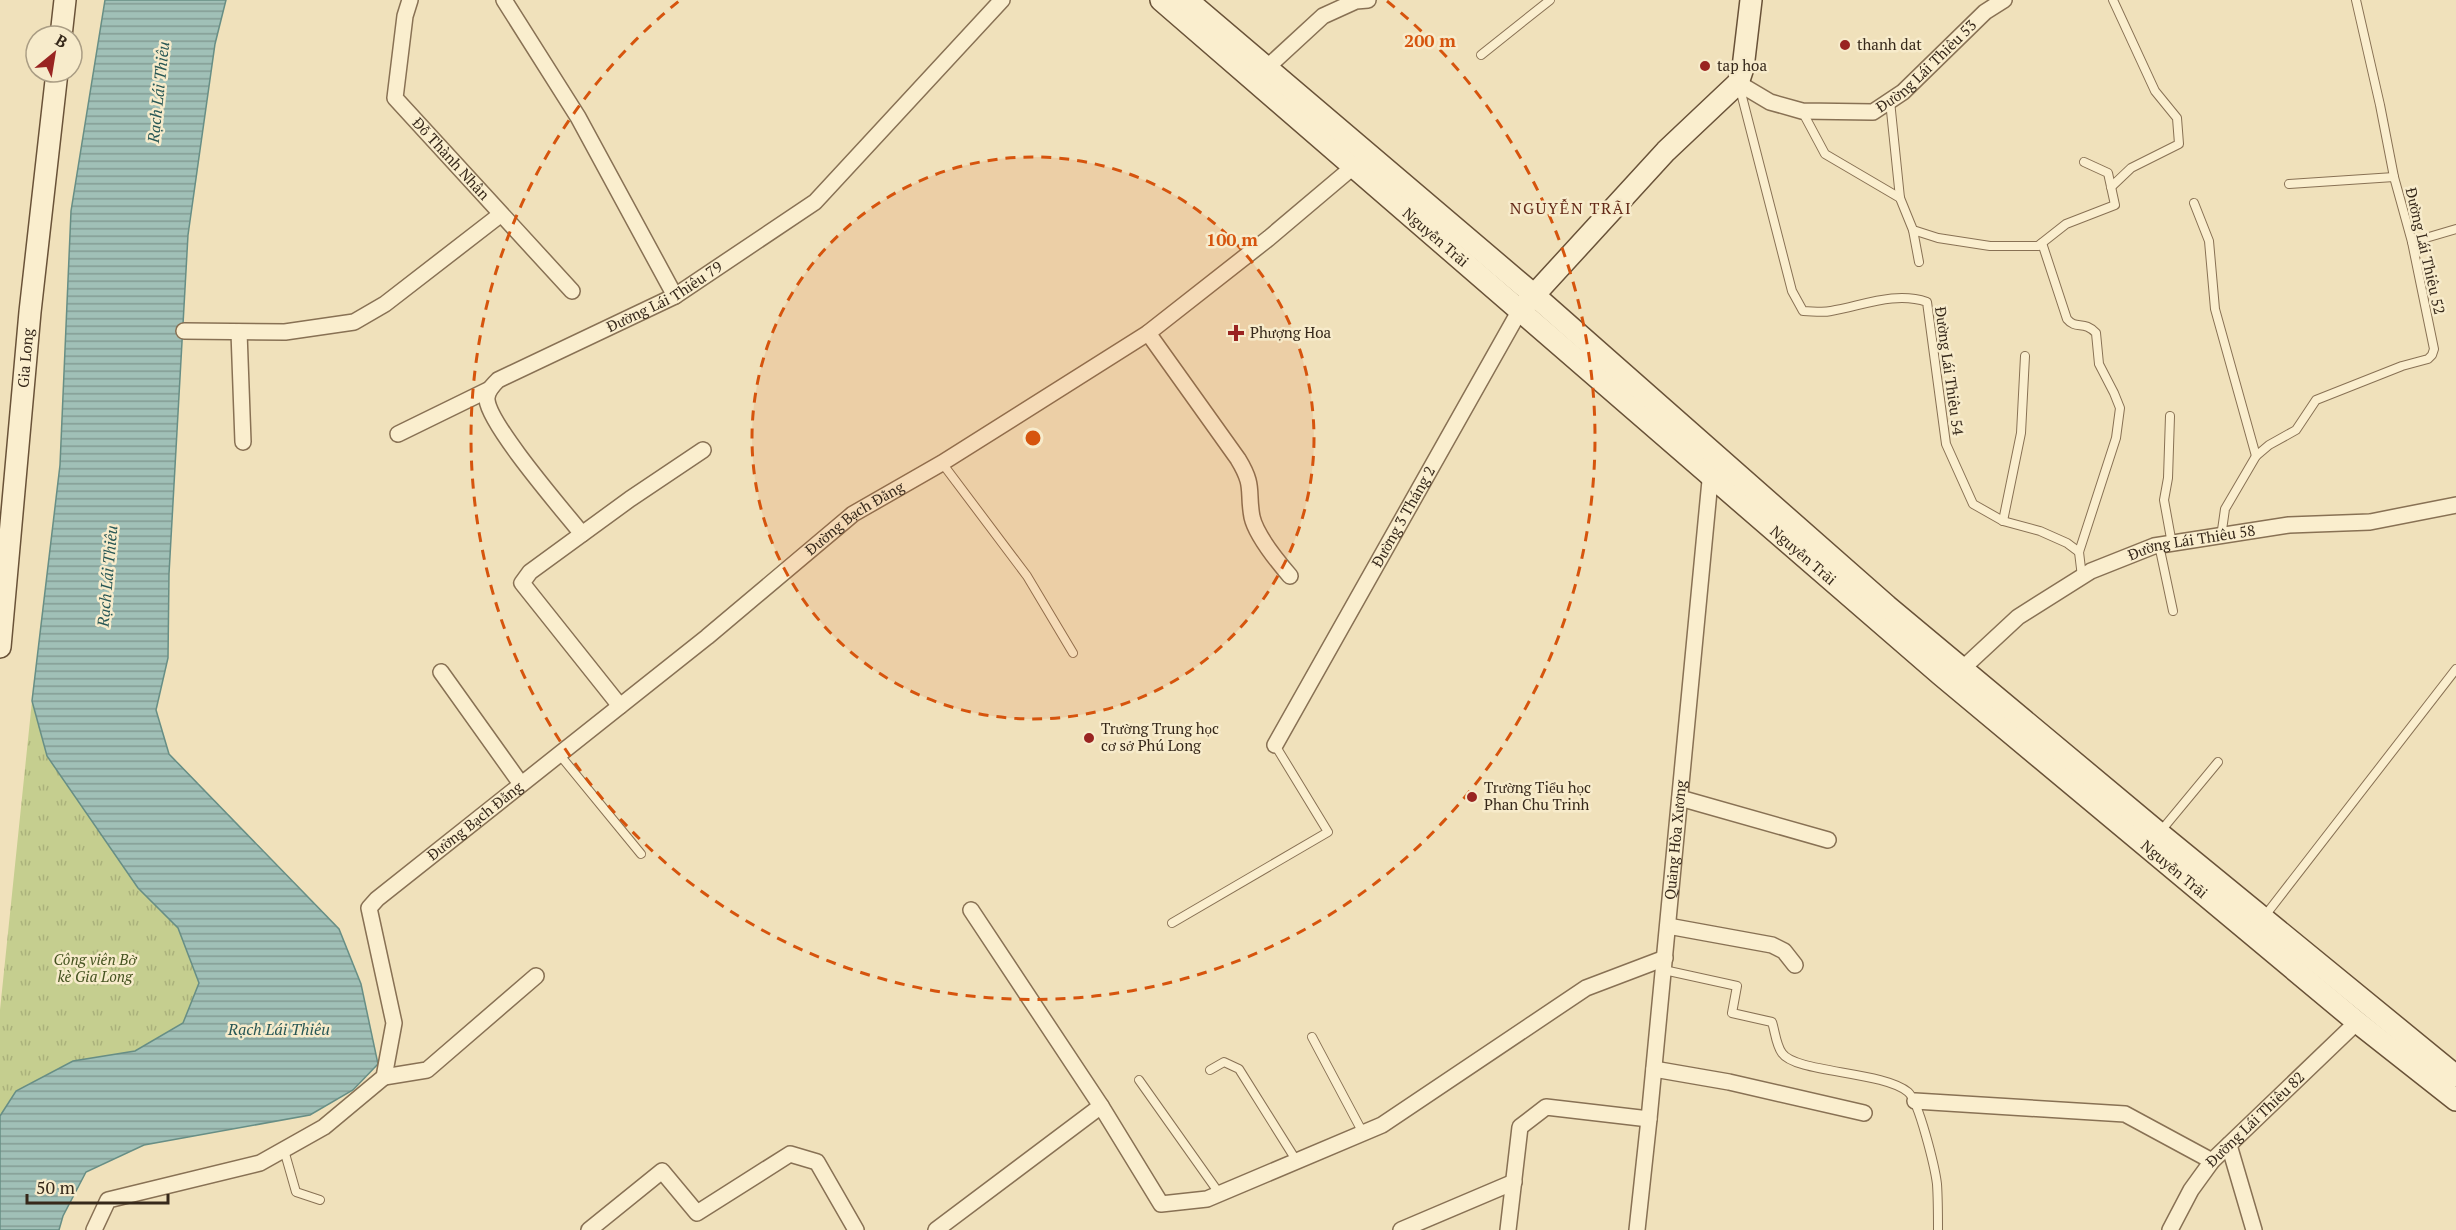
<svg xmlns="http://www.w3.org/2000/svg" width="2456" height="1230" viewBox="0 0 2456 1230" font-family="'PT Serif',serif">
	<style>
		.park { fill: url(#park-tufts) }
		.water { fill: url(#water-rules); stroke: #678e85; stroke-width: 1.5 }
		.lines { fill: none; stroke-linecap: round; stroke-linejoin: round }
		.lane-casing { stroke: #887154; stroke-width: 10 }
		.street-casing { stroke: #887154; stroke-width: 18 }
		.secondary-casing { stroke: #695238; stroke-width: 24 }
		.lane { stroke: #faeece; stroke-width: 8 }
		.street { stroke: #faeece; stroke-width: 15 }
		.secondary { stroke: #faeece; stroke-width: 21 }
		.ring { fill: none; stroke: #d6540d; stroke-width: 3; stroke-dasharray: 10 8 }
		.poi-dot { fill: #992421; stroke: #f7ebcb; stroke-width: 2 }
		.labels { text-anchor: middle; stroke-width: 5; stroke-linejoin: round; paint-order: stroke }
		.poi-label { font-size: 15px; fill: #36281a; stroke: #f7ebcb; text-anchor: start }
		.street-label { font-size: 15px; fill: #36281a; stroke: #f7ebcb }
		.park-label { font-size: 15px; font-style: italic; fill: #455320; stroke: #f7ebcb }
		.water-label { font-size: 16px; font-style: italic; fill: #285755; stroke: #f7ebcb }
		.neighbourhood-label { font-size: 16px; letter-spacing: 1.5px; fill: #642917; stroke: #f7ebcb }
		.centre { fill: #d6540d; stroke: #f7ebcb; stroke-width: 3 }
		.ring-label { font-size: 18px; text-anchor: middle; font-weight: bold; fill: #d6540d; stroke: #f7ebcb; stroke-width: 5; stroke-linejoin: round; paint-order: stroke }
	</style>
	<defs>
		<pattern id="park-tufts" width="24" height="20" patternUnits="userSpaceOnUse" patternTransform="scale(1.5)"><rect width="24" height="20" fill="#c5ce8f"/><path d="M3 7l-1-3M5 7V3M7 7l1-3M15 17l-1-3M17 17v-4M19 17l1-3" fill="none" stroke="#aab17b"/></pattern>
		<pattern id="water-rules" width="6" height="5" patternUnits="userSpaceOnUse" patternTransform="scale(1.5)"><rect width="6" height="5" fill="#a0c0b7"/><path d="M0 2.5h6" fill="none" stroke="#839c94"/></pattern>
	</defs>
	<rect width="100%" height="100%" fill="#f0e1bb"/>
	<!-- park -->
	<path class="park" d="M 32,701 L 47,756 L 138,888 L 178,928 L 200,983 L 183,1023 L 135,1051 L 73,1061 L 16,1091 L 0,1116 L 0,1010 Z"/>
	<!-- water -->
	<path class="water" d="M 105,0 L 226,0 L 215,44 L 188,235 L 169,574 L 168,658 L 156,710 L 169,754 L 339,929 L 361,984 L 378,1064 L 353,1090 L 310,1115 L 144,1145 L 86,1172 L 63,1216 L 59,1230 L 0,1230 L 0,1116 L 16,1091 L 73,1061 L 135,1051 L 183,1023 L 199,983 L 178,928 L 138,888 L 47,756 L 32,701 L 60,465 L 71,211 Z"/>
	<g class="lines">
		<!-- lane casing -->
		<g class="lane-casing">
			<g id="lane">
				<path d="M 1481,55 L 1550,0"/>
				<path d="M 1739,85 L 1792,291 L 1803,311 C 1812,311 1822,313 1831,311 C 1862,306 1895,291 1927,302 L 1946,444 L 1973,504 L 2003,521 L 2040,531 L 2067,543 L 2079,552"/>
				<path d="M 1890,101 L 1900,198"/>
				<path d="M 1802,111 L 1825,154 L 1900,198 L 1913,230 L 1938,238 L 1990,246 L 2038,246 L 2066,224 L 2115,205 L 2108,173 L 2084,162"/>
				<path d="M 2289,184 L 2394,177"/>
				<path d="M 2111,187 L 2131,168 L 2179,144 L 2177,118 L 2155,91 L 2113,0"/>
				<path d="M 2194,203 L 2209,241 L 2215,309 L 2256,456"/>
				<path d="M 1913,230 L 1919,262"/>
				<path d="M 2412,242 L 2456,229"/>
				<path d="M 2042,243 L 2067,319 C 2076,330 2084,320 2096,333 L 2099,364 L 2114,393 L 2120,408 L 2116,438 L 2079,552 L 2082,577"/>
				<path d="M 2170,416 L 2168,478 L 2164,500 L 2172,544"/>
				<path d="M 942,463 L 1027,576 L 1073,653"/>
				<path d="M 2003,521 L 2021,433 L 2025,356"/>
				<path d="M 2221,537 L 2225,509 L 2256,456 L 2269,445 L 2296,430 L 2316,400 L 2402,366 L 2428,359 L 2432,355 L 2434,349 L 2412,242 L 2394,177 L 2380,105 L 2356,0"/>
				<path d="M 2159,545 L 2173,611"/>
				<path d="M 559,754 L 641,854"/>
				<path d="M 2160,832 L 2218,762"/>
				<path d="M 2264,917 L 2456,669"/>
				<path d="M 1172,923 L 1328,832 L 1275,745"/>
				<path d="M 1664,970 L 1737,986 L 1732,1013 L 1772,1022 C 1775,1031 1776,1045 1782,1053 C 1795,1073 1883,1071 1908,1092 C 1919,1101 1935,1168 1937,1184 C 1938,1199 1938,1215 1938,1230"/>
				<path d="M 1312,1037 L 1363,1133"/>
				<path d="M 1210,1070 L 1224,1062 L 1239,1069 L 1296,1160"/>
				<path d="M 1139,1080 L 1219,1193"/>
				<path d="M 284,1150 L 296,1192 L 320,1200"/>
			</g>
		</g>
		<!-- street casing -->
		<g class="street-casing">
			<g id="street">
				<path id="s1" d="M 410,0 L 405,16 L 395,98 L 572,291"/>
				<path d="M 504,0 L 578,117 L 675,296"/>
				<path d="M 1259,75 L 1323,16 L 1356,1 L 1368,0"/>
				<path id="s2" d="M 1738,83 L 1770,102 L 1802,111 L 1873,112 L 1903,92 L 1985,12 L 2004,0"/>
				<path d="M 184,331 L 285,332 L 354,322 L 385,304 L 500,215"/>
				<path d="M 239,332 L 243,442"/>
				<path d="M 1148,333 L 1238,459 C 1255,487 1247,490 1252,517 C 1256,535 1278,562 1290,576"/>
				<path d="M 398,434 L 490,389"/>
				<path id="s3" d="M 582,534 C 562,509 490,426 487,400 C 486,392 492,386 498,380 L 675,296 L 815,202 L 1002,0"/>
				<path id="s4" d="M 1962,669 L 2018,617 L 2091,571 L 2154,546 L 2289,525 L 2370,522 L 2456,505"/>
				<path d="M 441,672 L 521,784"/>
				<path d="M 620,706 L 522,583 L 530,572 L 630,499 L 703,450"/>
				<path id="s5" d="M 1275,745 L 1520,310"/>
				<path d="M 1680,798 L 1828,840"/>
				<path d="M 971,910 L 1101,1106 L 1161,1204 L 1207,1199 L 1382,1125 L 1586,988 L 1665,958"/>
				<path d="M 1668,926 L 1772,945 L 1784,951 L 1795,965"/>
				<path d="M 1654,1069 L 1729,1082 L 1864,1113"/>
				<path d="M 384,1077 L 427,1070 L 536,976"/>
				<path d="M 1915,1101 L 2125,1114 L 2212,1161"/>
				<path d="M 2229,1145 L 2254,1230"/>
				<path id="s6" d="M 94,1230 L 108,1200 L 260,1163 L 324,1127 L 384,1077 L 394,1023 L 369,908 L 377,899 L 707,637 L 853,514 L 942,463 L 1148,333 L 1269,238 L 1353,167"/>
				<path d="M 589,1230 L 662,1171 L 697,1213 L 790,1154 L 817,1162 L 856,1230"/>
				<path d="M 936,1230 L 1101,1106"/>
				<path d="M 1401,1230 L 1514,1182"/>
				<path d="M 1508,1230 L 1520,1127 L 1546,1107 L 1649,1119"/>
				<path id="s7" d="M 1637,1230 L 1649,1119 L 1711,470"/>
				<path id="s8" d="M 2170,1230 L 2191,1190 L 2212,1161 L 2357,1022"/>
			</g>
		</g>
		<!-- secondary casing -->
		<g class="secondary-casing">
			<g id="secondary">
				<path id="s9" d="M 1161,0 L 1941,675 L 2357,1022 L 2456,1100"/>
				<path d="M 1187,0 L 1534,295 L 1887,606 L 2159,833 L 2456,1076"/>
				<path d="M 61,36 L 65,0"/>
				<path d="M 1525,305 L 1666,151 L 1738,83 L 1743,68 L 1751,0"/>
				<path id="s10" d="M 0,647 L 30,312 L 57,72"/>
			</g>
		</g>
		<!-- lane -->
		<use href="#lane" class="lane"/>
		<!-- street -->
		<use href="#street" class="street"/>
		<!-- secondary -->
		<use href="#secondary" class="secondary"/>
	</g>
	<!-- distance rings -->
	<circle cx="1033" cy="438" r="281" fill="#d6540d" fill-opacity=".12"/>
	<g class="ring">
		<circle cx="1033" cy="438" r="281"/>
		<path d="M1387 1A562 562 0 1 1 679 1"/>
	</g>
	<!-- markers -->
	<g class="poi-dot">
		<circle cx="1845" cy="45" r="6"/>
		<circle cx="1705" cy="66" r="6"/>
		<path d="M1233 324h6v6h6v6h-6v6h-6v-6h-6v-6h6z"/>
		<circle cx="1089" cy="738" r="6"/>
		<circle cx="1472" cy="797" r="6"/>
	</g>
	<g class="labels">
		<!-- poi labels -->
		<g class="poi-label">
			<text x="1857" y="50">thanh dat</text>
			<text x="1717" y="71">tap hoa</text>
			<text x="1250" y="338">Phượng Hoa</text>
			<text x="1101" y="734">Trường Trung học<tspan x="1101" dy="17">cơ sở Phú Long</tspan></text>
			<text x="1484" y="793">Trường Tiểu học<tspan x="1484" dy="17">Phan Chu Trinh</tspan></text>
		</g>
		<!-- street labels -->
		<g class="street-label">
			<text dy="5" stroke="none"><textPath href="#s2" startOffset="212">Đường Lái Thiêu 53</textPath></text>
			<text dy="5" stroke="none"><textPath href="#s1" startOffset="182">Đỗ Thành Nhân</textPath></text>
			<text dy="5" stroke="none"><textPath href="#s9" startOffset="363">Nguyễn Trãi</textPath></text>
			<text transform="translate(2425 251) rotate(77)" y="5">Đường Lái Thiêu 52</text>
			<text dy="5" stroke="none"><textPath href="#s3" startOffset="375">Đường Lái Thiêu 79</textPath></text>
			<text dy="5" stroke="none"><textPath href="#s10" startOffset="290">Gia Long</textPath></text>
			<text transform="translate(1949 371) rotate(82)" y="5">Đường Lái Thiêu 54</text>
			<text dy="5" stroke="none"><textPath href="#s5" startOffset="262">Đường 3 Tháng 2</textPath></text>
			<text dy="5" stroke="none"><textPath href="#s6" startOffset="1137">Đường Bạch Đằng</textPath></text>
			<text dy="5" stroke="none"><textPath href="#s4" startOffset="268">Đường Lái Thiêu 58</textPath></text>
			<text dy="5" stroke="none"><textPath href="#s9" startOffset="849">Nguyễn Trãi</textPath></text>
			<text dy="5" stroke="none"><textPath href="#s6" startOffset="651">Đường Bạch Đằng</textPath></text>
			<text dy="5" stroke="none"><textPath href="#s7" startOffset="392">Quảng Hòa Xương</textPath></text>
			<text dy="5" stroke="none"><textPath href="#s9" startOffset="1335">Nguyễn Trãi</textPath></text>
			<text dy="5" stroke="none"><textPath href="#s8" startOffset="141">Đường Lái Thiêu 82</textPath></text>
		</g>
		<!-- park labels -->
		<g class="park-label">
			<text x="95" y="965">Công viên Bờ<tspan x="95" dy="17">kè Gia Long</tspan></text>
		</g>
		<!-- water labels -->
		<g class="water-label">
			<text transform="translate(158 92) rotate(-84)" y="6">Rạch Lái Thiêu</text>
			<text transform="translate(107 576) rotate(-85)" y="6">Rạch Lái Thiêu</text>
			<text x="279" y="1035">Rạch Lái Thiêu</text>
		</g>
		<!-- neighbourhood labels -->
		<g class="neighbourhood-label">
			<text x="1571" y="214">NGUYỄN TRÃI</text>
		</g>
	</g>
	<circle cx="1033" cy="438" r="9" class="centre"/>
	<g class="ring-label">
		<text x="1430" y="47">200 m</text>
		<text x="1232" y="246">100 m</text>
	</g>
	<!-- north arrow -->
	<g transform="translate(54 54) rotate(30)"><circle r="28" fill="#f7ebcb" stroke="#aa9d84" stroke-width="1.5"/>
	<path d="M0-4.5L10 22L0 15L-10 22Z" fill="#992421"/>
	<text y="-9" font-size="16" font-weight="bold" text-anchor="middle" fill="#36281a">B</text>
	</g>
	<!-- scale -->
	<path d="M27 1194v9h141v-9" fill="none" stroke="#36281a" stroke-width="3"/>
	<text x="36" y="1194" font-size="18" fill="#36281a" stroke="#f7ebcb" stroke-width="4.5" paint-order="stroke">50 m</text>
</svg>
